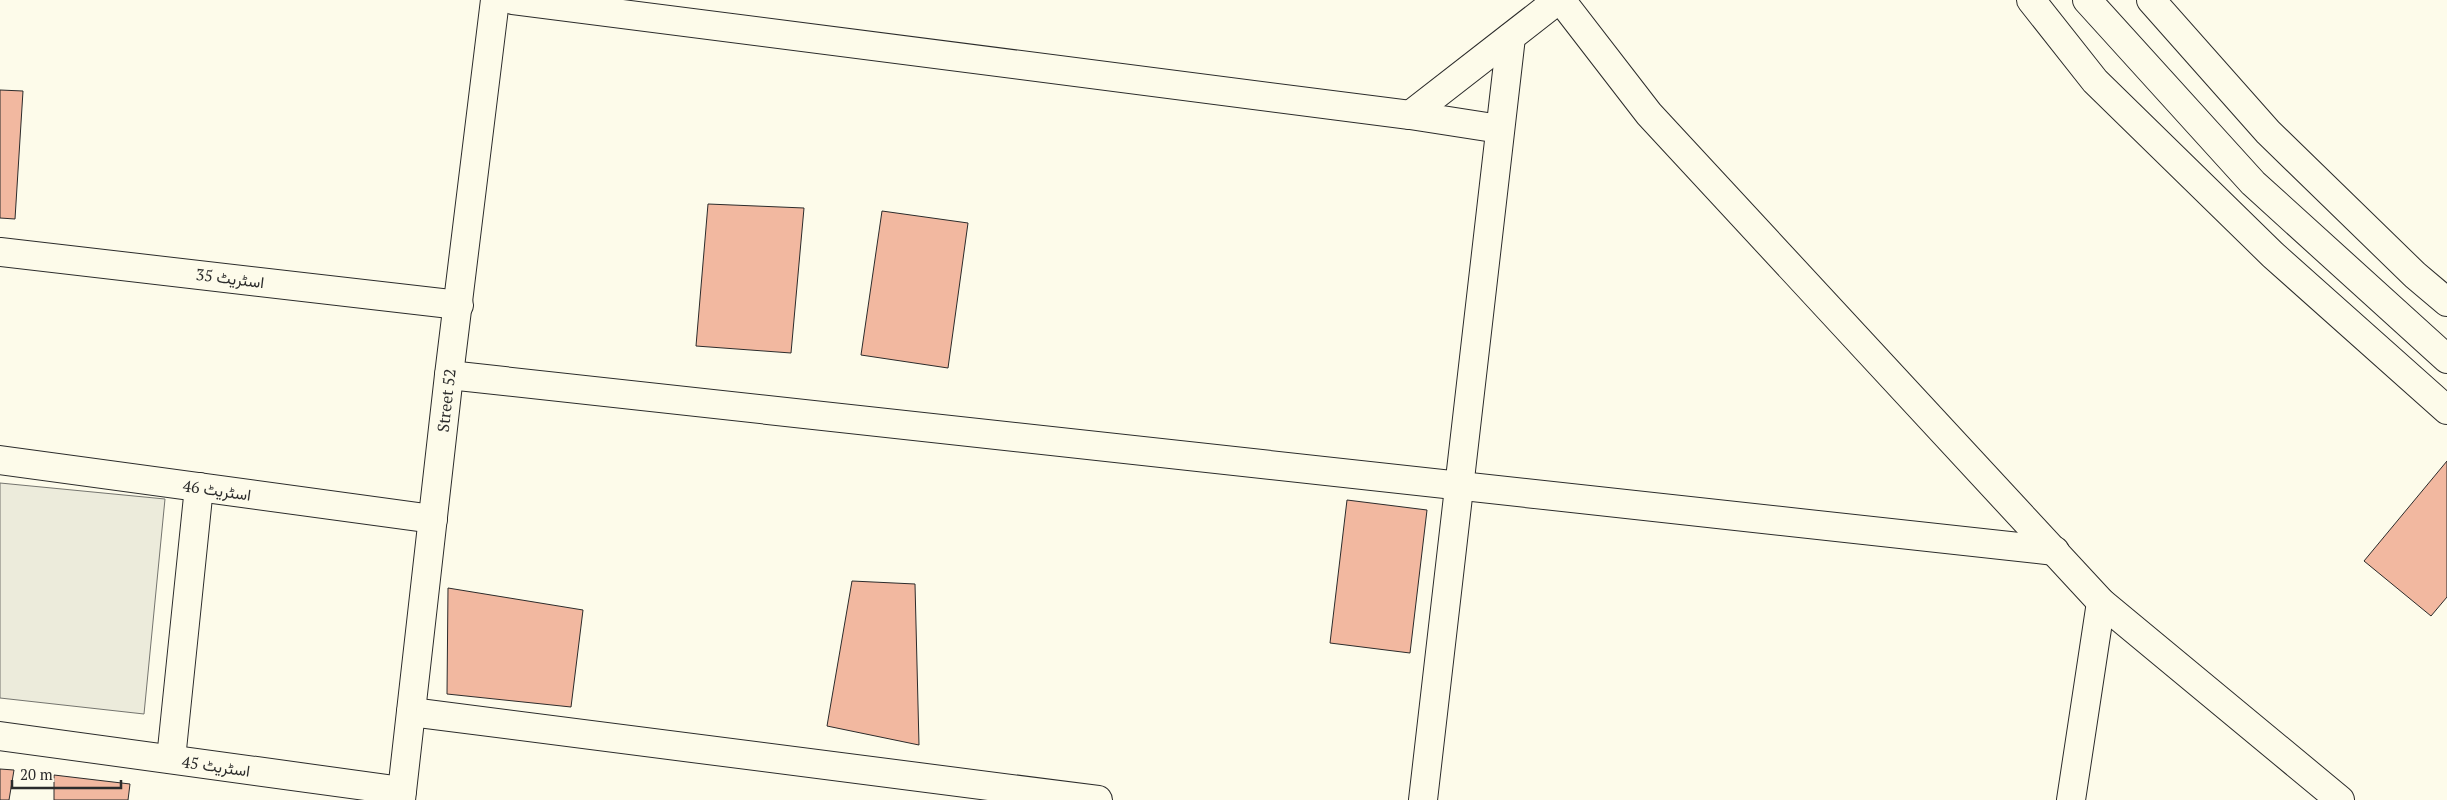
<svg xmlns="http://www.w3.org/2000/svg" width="2447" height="800" viewBox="0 0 2447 800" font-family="'PT Serif',Vazirmatn,serif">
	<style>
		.green { fill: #ecebdb; stroke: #74746e }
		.building { fill: #f2b8a0; stroke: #2b2b2b }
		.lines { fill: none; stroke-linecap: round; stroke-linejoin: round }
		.street-casing { stroke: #2b2b2b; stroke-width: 30 }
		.secondary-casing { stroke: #2b2b2b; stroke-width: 30 }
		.street { stroke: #fdfbea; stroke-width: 28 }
		.secondary { stroke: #fdfbea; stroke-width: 28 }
		.labels { text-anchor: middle; stroke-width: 4; stroke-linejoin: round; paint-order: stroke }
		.street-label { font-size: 16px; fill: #2b2b2b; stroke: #fdfbea }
	</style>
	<rect width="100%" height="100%" fill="#fdfbea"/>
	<!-- green -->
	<path class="green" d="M 0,483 L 165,499 L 144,714 L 0,698 Z"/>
	<!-- building -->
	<g class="building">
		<path d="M 0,90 L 23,91 L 15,219 L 0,218 Z"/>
		<path d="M 708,204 L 804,208 L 791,353 L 696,346 Z"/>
		<path d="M 882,211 L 968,223 L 948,368 L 861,355 Z"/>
		<path d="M 2447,461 L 2447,597 L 2431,616 L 2364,561 Z"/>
		<path d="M 1347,500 L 1427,510 L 1410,653 L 1330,643 Z"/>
		<path d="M 852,581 L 915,584 L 919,745 L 827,726 Z"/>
		<path d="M 448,588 L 583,610 L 571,707 L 447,694 Z"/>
		<path d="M 0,769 L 14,770 L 9,800 L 0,800 Z"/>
		<path d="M 54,775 L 130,784 L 128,800 L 54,800 Z"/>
	</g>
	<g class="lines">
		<!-- street casing -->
		<g class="street-casing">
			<g id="street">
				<path d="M 513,0 L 1410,115 L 1500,129"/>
				<path d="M 1561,0 L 1649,114 L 2101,602 L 2340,800"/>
				<path d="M 2031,0 L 2095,81 L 2273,255 L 2447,410"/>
				<path d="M 1410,115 L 1558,0"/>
				<path d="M 0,252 L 459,305"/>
				<path d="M 449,375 L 2055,551"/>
				<path d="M 0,460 L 433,519"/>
				<path d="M 411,712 L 1098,800"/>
				<path d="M 0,736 L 402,791"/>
				<path d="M 171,759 L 199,487"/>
				<path id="s1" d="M 401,800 L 449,375 L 495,0"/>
				<path d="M 1423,800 L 1511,37"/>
				<path d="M 2071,800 L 2101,602"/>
			</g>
		</g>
		<!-- secondary casing -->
		<g class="secondary-casing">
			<g id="secondary">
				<path d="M 2087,0 L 2253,183 L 2447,359"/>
				<path d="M 2151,0 L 2268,132 L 2415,275 L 2447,302"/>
			</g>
		</g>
		<!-- street -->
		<use href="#street" class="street"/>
		<!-- secondary -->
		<use href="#secondary" class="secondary"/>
	</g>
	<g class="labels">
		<!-- street labels -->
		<g class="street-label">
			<text transform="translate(230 278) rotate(7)" y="6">اسٹریٹ 35</text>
			<text dy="6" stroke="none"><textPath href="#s1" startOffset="402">Street 52</textPath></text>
			<text transform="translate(217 490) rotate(8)" y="6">اسٹریٹ 46</text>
			<text transform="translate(216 766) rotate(8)" y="6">اسٹریٹ 45</text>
		</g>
	</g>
	<!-- scale -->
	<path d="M12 780v8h109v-8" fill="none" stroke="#2b2b2b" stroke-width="2.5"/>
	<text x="20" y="780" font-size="15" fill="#2b2b2b" stroke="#fdfbea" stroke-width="4" paint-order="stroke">20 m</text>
</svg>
